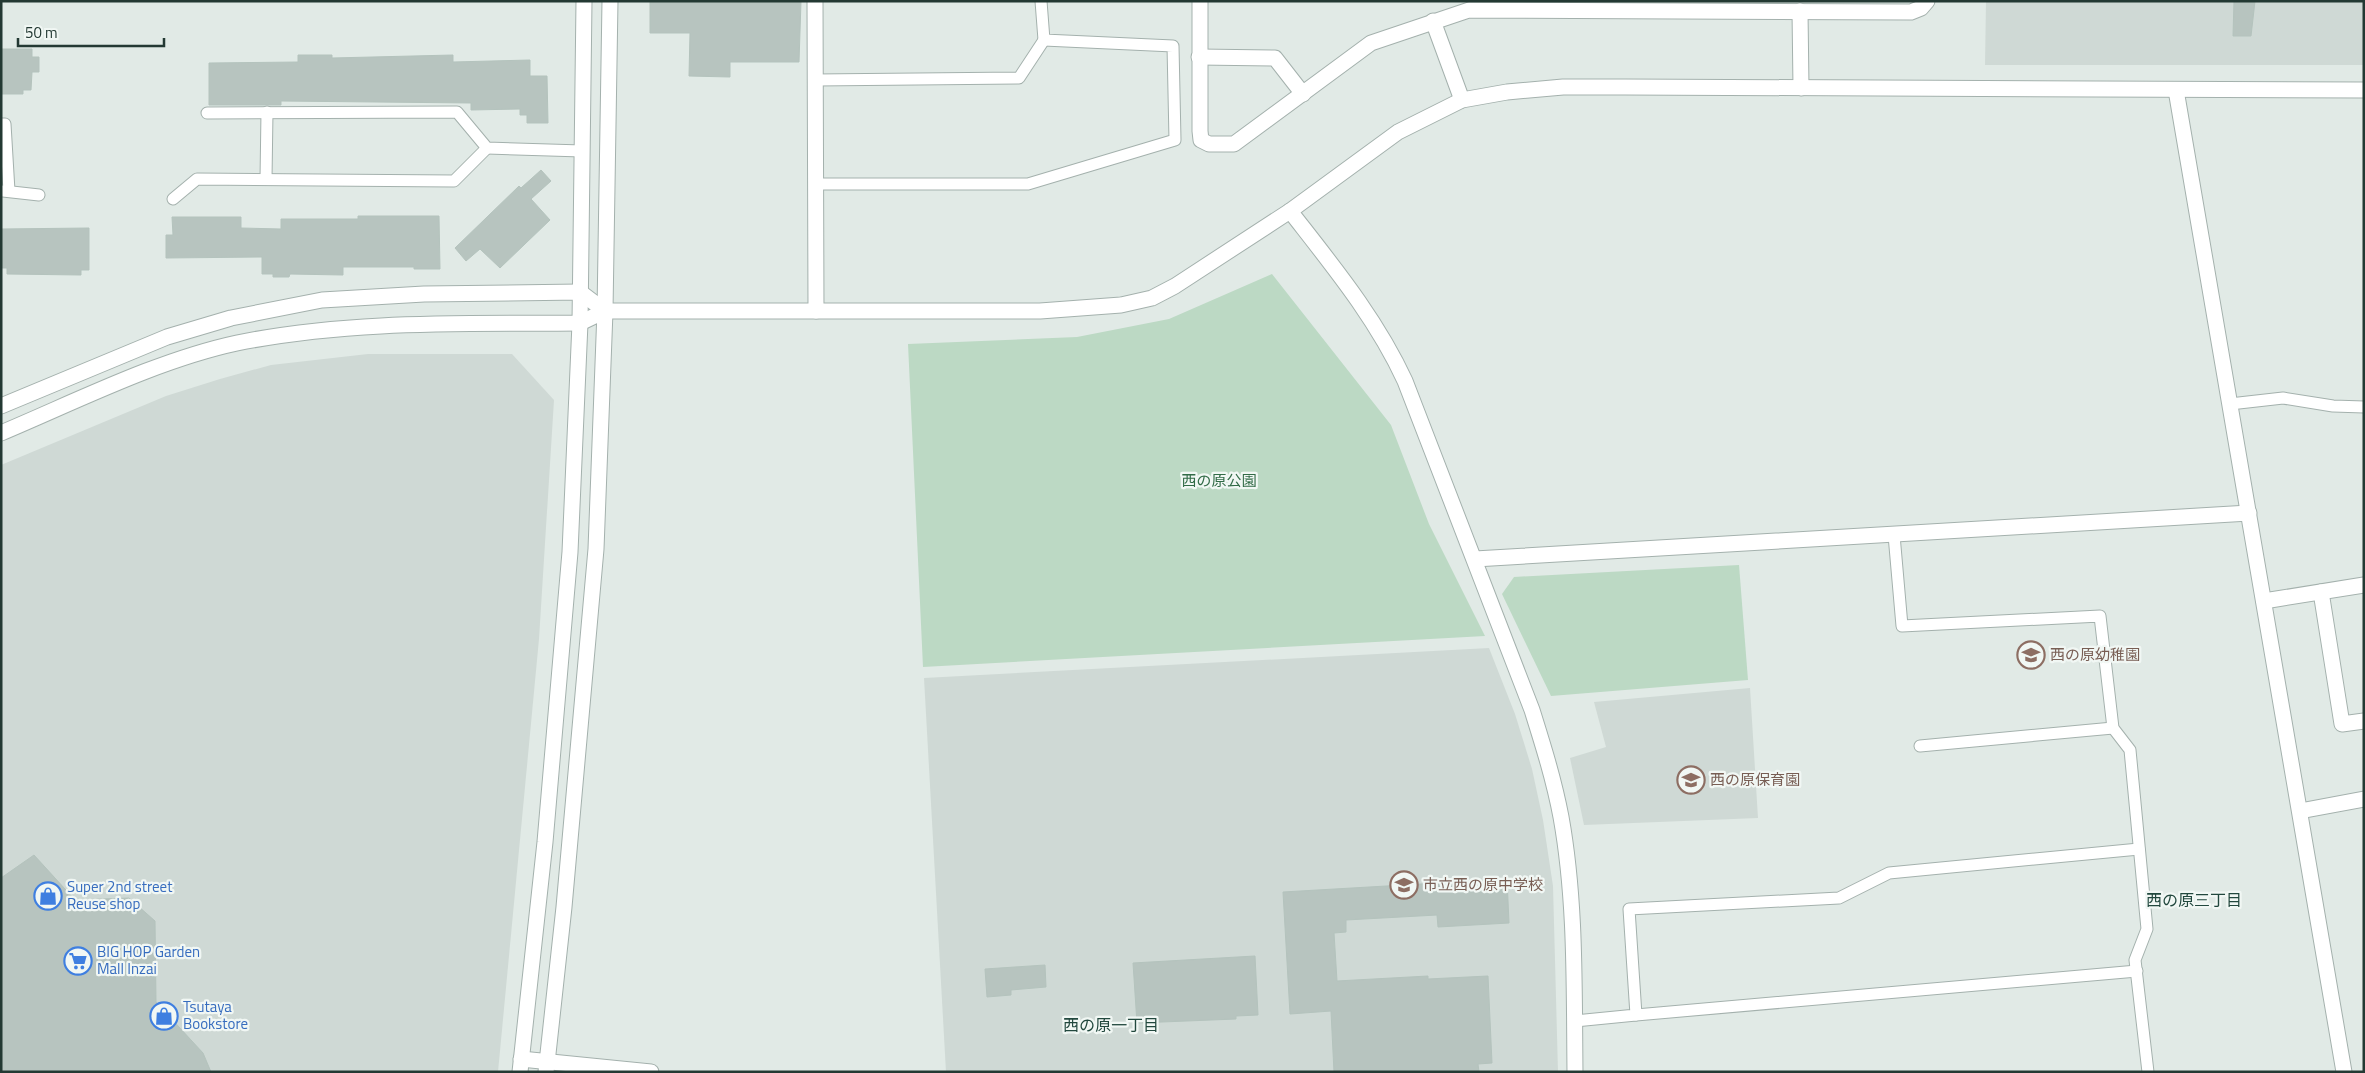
<svg xmlns="http://www.w3.org/2000/svg" width="2365" height="1073" viewBox="0 0 2365 1073" font-family="'Titillium Web','Noto Sans JP',sans-serif">
	<style>
		.built { fill: #cfd9d5 }
		.green { fill: #bcd9c4 }
		.building { fill: #b7c4bf; stroke: #b4c3bd }
		.lines { fill: none; stroke-linecap: round; stroke-linejoin: round }
		.service-casing { stroke: #a4b1ad; stroke-width: 13 }
		.minor-casing { stroke: #a4b1ad; stroke-width: 17 }
		.tertiary-casing { stroke: #a4b1ad; stroke-width: 17 }
		.service { stroke: #fff; stroke-width: 11 }
		.minor { stroke: #fff; stroke-width: 15 }
		.tertiary { stroke: #fff; stroke-width: 15 }
		.labels { text-anchor: middle; stroke-width: 4.5; stroke-linejoin: round; paint-order: stroke }
		.park-label { font-size: 15px; fill: #326b47; stroke: #f1f7f4 }
		.education-label { font-size: 15px; fill: #785e54; stroke: #f1f7f4; text-anchor: start }
		.shop-label { font-size: 15px; fill: #366cbe; stroke: #f1f7f4; text-anchor: start }
		.neighbourhood-label { font-size: 16px; fill: #22483e; stroke: #f1f7f4 }
	</style>
	<rect width="100%" height="100%" fill="#e1eae6"/>
	<!-- built -->
	<g class="built">
		<path d="M 1986,1 L 2364,1 L 2364,65 L 1985,65 Z"/>
		<path d="M 368,354 L 512,354 L 554,400 L 539,639 L 498,1072 L 1,1072 L 1,465 L 166,396 L 220,379 L 271,365 Z"/>
		<path d="M 1489,648 L 1515,714 L 1532,769 L 1543,820 L 1553,886 L 1558,1072 L 946,1072 L 924,678 Z"/>
		<path d="M 1750,688 L 1758,818 L 1584,825 L 1570,758 L 1606,747 L 1594,702 Z"/>
	</g>
	<!-- green -->
	<g class="green">
		<path d="M 1272,274 L 1391,425 L 1429,524 L 1485,636 L 923,667 L 908,344 L 1077,337 L 1169,319 Z"/>
		<path d="M 1739,565 L 1748,680 L 1551,696 L 1502,594 L 1514,577 Z"/>
	</g>
	<!-- building -->
	<g class="building">
		<path d="M 650,1 L 801,1 L 799,62 L 730,62 L 730,77 L 689,76 L 690,33 L 650,33 Z"/>
		<path d="M 2234,1 L 2255,1 L 2251,36 L 2233,36 Z"/>
		<path d="M 1,49 L 32,49 L 32,57 L 39,57 L 39,72 L 32,72 L 31,90 L 23,90 L 23,94 L 1,94 Z"/>
		<path d="M 298,55 L 332,55 L 332,58 L 453,55 L 453,62 L 530,60 L 530,76 L 547,76 L 548,123 L 527,123 L 527,115 L 520,115 L 520,109 L 471,110 L 471,103 L 281,101 L 281,105 L 209,105 L 209,63 L 298,62 Z"/>
		<path d="M 541,170 L 551,181 L 531,199 L 550,220 L 500,268 L 480,249 L 466,261 L 455,248 L 519,186 L 521,188 Z"/>
		<path d="M 358,216 L 439,216 L 440,269 L 414,269 L 414,267 L 343,267 L 343,275 L 290,274 L 289,277 L 273,277 L 273,274 L 262,274 L 262,257 L 166,258 L 166,235 L 173,235 L 172,217 L 241,217 L 241,228 L 281,229 L 281,219 L 358,219 Z"/>
		<path d="M 89,228 L 89,270 L 81,270 L 81,275 L 7,274 L 7,268 L 1,268 L 1,229 Z"/>
		<path d="M 34,855 L 75,900 L 129,898 L 155,921 L 156,1002 L 203,1053 L 211,1072 L 1,1072 L 1,878 Z"/>
		<path d="M 1507,879 L 1509,923 L 1438,927 L 1437,915 L 1346,920 L 1346,932 L 1334,933 L 1337,981 L 1428,976 L 1428,979 L 1488,976 L 1492,1063 L 1478,1064 L 1479,1072 L 1334,1072 L 1331,1011 L 1290,1014 L 1283,892 Z"/>
		<path d="M 1255,956 L 1258,1015 L 1236,1016 L 1236,1019 L 1137,1023 L 1133,963 Z"/>
		<path d="M 1045,965 L 1046,987 L 1011,990 L 1011,995 L 987,997 L 985,969 Z"/>
	</g>
	<g class="lines">
		<!-- service casing -->
		<g class="service-casing">
			<g id="service">
				<path d="M 816,80 L 1019,78 L 1044,40"/>
				<path d="M 207,113 L 457,112 L 487,148 L 582,151"/>
				<path d="M 1,124 L 5,124 L 9,191"/>
				<path d="M 266,179 L 267,112"/>
				<path d="M 816,184 L 1028,184 L 1175,140 L 1173,46 L 1044,40 L 1041,1"/>
				<path d="M 3,191 L 39,195"/>
				<path d="M 173,199 L 197,179 L 454,181 L 487,148"/>
				<path d="M 2230,404 L 2283,398 L 2333,406 L 2364,407"/>
				<path d="M 1894,535 L 1902,626 L 2100,616 L 2113,728 L 2130,750 L 2147,929 L 2135,960 L 2148,1072"/>
				<path d="M 1920,746 L 2113,728"/>
				<path d="M 1636,1015 L 2137,971"/>
				<path d="M 1575,1021 L 1636,1015 L 1629,909 L 1839,898 L 1889,873 L 2139,849"/>
			</g>
		</g>
		<!-- minor casing -->
		<g class="minor-casing">
			<g id="minor">
				<path d="M 815,1 L 816,311"/>
				<path d="M 1200,1 L 1200,131 L 1201,140 L 1209,144 L 1234,144 L 1371,43 L 1469,10 L 1911,12 L 1921,8 L 1927,1"/>
				<path d="M 1800,11 L 1801,88"/>
				<path d="M 1433,21 L 1462,100"/>
				<path d="M 1199,57 L 1275,58 L 1303,94"/>
				<path d="M 2176,90 L 2344,1072"/>
				<path d="M 1475,559 L 2249,513"/>
				<path d="M 2321,592 L 2342,724 L 2364,721"/>
				<path d="M 2264,601 L 2364,585"/>
				<path d="M 2300,811 L 2364,799"/>
			</g>
		</g>
		<!-- tertiary casing -->
		<g class="tertiary-casing">
			<g id="tertiary">
				<path d="M 1290,211 C 1332,265 1376,318 1405,381 L 1532,710 C 1543,745 1554,780 1561,817 C 1576,900 1574,987 1575,1072"/>
				<path d="M 1,406 L 167,337 L 231,318 L 322,300 L 424,294 L 580,292 L 605,311"/>
				<path d="M 1,433 C 77,401 158,360 237,343 C 350,320 466,324 580,323 L 605,311 L 1040,311 L 1121,305 L 1152,298 L 1175,286 L 1290,211 L 1398,132 L 1462,100 L 1507,92 L 1563,87 L 1625,87 L 2364,90"/>
				<path d="M 521,1059 L 651,1072"/>
				<path d="M 520,1072 L 545,842 L 570,552 L 580,323 L 584,1"/>
				<path d="M 546,1072 L 564,907 L 596,549 L 605,311 L 610,1"/>
			</g>
		</g>
		<!-- service -->
		<use href="#service" class="service"/>
		<!-- minor -->
		<use href="#minor" class="minor"/>
		<!-- tertiary -->
		<use href="#tertiary" class="tertiary"/>
	</g>
	<!-- icons -->
	<defs>
		<g id="school-ring" transform="scale(1.4375)"><circle r="9.5" fill="#f1f7f4" stroke="#8d6e63" stroke-width="1.5"/><path d="M0-5L7-2L0 1L-7-2ZM-4 1L0 2.5L4 1V4Q0 6-4 4Z" fill="#8d6e63"/></g>
		<g id="shop-ring" transform="scale(1.4375)"><circle r="9.5" fill="#f1f7f4" stroke="#3f7fe0" stroke-width="1.5"/><path d="M-5-2.5h2.3a2.7 3.5 0 0 1 5.4 0H5L5.5 6h-11ZM-1.5-2.5h3a1.5 2.3 0 0 0-3 0Z" fill="#3f7fe0"/></g>
		<g id="supermarket-ring" transform="scale(1.4375)"><circle r="9.5" fill="#f1f7f4" stroke="#3f7fe0" stroke-width="1.5"/><path d="M-6-5.5h2.5l.6 2H6L4.5 2H-2.5L-4.4-4H-6ZM-1.5 3.2a1.3 1.3 0 1 0 .1 0ZM3 3.2a1.3 1.3 0 1 0 .1 0Z" fill="#3f7fe0"/></g>
	</defs>
	<g fill-rule="evenodd">
		<use href="#school-ring" x="2031" y="655"/>
		<use href="#school-ring" x="1691" y="780"/>
		<use href="#school-ring" x="1404" y="885"/>
		<use href="#shop-ring" x="48" y="896"/>
		<use href="#supermarket-ring" x="78" y="961"/>
		<use href="#shop-ring" x="164" y="1016"/>
	</g>
	<g class="labels">
		<!-- park labels -->
		<g class="park-label">
			<text x="1219" y="486">西の原公園</text>
		</g>
		<!-- education labels -->
		<g class="education-label">
			<text x="2050" y="660">西の原幼稚園</text>
			<text x="1710" y="785">西の原保育園</text>
			<text x="1423" y="890">市立西の原中学校</text>
		</g>
		<!-- shop labels -->
		<g class="shop-label">
			<text x="67" y="892">Super 2nd street<tspan x="67" dy="17">Reuse shop</tspan></text>
			<text x="97" y="957">BIG HOP Garden<tspan x="97" dy="17">Mall Inzai</tspan></text>
			<text x="183" y="1012">Tsutaya<tspan x="183" dy="17">Bookstore</tspan></text>
		</g>
		<!-- neighbourhood labels -->
		<g class="neighbourhood-label">
			<text x="2194" y="906">西の原三丁目</text>
			<text x="1111" y="1031">西の原一丁目</text>
		</g>
	</g>
	<!-- border -->
	<rect width="2365" height="1073" fill="none" stroke="#233933" stroke-width="5"/>
	<!-- scale -->
	<path d="M18 38v8h146v-8" fill="none" stroke="#233933" stroke-width="2.5"/>
	<text x="25" y="38" font-size="15" fill="#233933" stroke="#f1f7f4" stroke-width="4" paint-order="stroke">50 m</text>
</svg>
